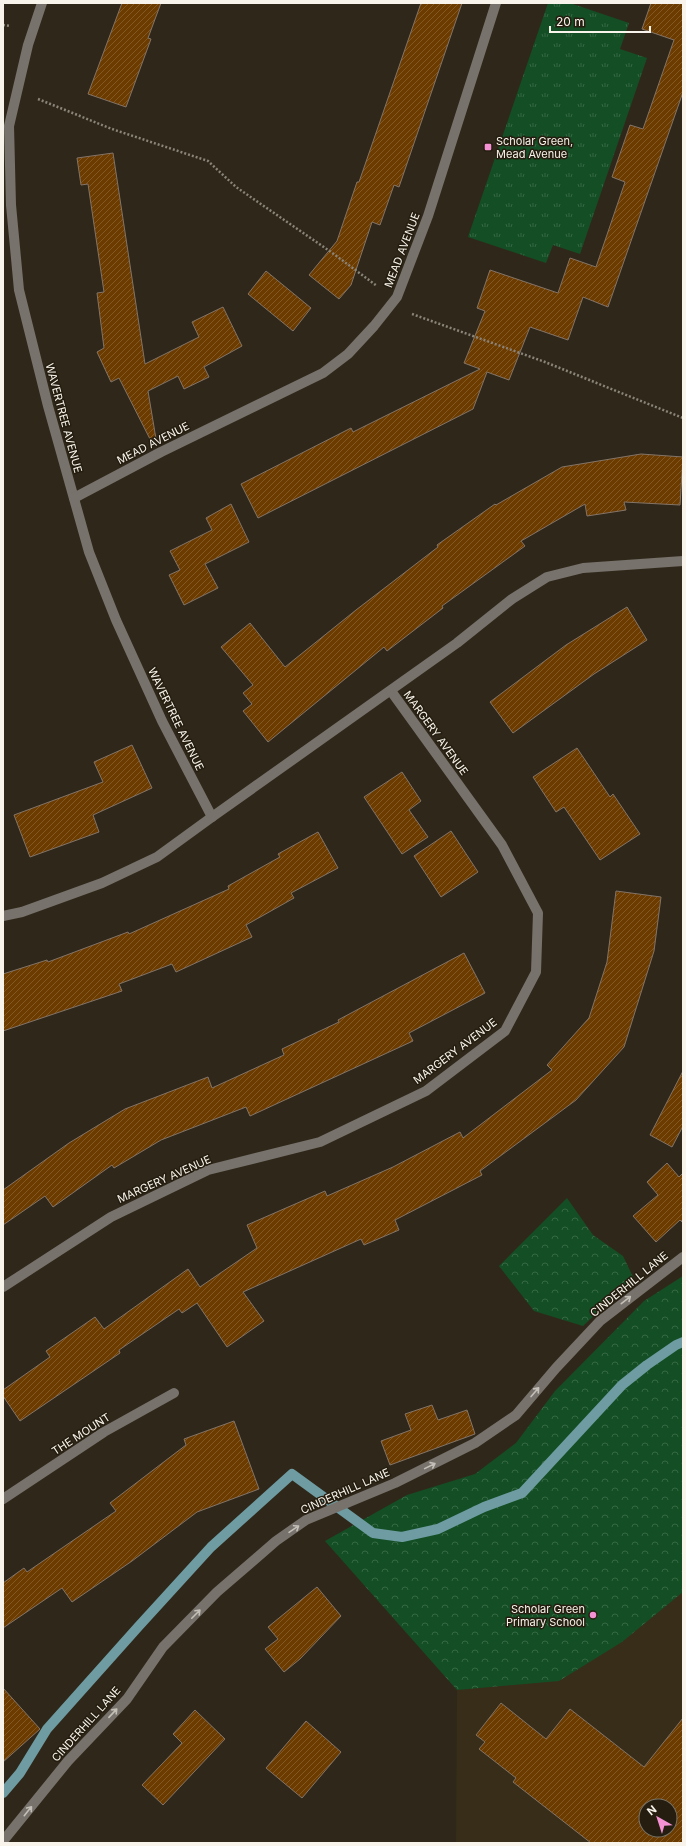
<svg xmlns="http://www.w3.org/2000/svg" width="686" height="1846" viewBox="0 0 686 1846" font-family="Inter,sans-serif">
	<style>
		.built { fill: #372d18; fill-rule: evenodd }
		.grass { fill: url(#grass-tufts) }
		.forest { fill: url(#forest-crowns) }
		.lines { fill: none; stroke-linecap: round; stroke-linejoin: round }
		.stream { stroke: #6e9ca2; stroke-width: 10 }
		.building { fill: url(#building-hatch); stroke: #837468; fill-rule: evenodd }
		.path { stroke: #8a8479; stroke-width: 2.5; stroke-dasharray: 2 2; stroke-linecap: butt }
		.minor { stroke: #77726c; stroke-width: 10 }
		.oneway { stroke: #c4c0b8 }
		.poi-dot { fill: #f491d3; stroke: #251e10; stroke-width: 1.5 }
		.labels { text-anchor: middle; stroke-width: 3; stroke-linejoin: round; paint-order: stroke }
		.poi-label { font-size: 11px; fill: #f8f4eb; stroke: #251e10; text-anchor: start }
		.street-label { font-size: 11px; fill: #f8f4eb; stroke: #251e10 }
	</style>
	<defs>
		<pattern id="grass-tufts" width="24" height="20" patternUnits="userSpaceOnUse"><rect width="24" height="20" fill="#134e24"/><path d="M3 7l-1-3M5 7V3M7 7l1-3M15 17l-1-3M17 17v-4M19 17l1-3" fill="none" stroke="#366844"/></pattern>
		<pattern id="forest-crowns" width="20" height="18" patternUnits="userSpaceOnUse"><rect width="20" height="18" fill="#134e24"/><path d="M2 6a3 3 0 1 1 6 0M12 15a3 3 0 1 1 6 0" fill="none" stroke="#366844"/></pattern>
		<pattern id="building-hatch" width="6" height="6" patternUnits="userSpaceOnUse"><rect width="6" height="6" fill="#6c3b00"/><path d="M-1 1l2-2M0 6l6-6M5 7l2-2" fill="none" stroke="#825825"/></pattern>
	</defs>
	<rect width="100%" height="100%" fill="#2f281a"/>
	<!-- built -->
	<path class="built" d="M 683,1431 L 683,1843 L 456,1843 L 457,1690 L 551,1540 ZM 646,1806 L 670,1806 L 670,1830 L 646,1830 Z"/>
	<!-- grass -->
	<path class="grass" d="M 548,3 L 570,3 L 629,23 L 620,49 L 647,58 L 580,254 L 553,245 L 546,263 L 468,237 Z"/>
	<!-- forest -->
	<g class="forest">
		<path d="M 567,1198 L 593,1235 L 623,1256 L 635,1281 L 621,1290 L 583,1326 L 534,1311 L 499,1266 Z"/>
		<path d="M 683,1276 L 683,1592 L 622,1642 L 559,1681 L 457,1690 L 325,1541 L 407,1495 L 475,1474 L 516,1443 L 555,1391 L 644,1301 Z"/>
	</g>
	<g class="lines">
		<!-- stream -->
		<path class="stream" d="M 3,1793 L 20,1773 L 47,1729 L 138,1627 L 211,1547 L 292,1474 L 373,1533 L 402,1537 L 438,1529 L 484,1507 L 522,1493 L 622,1385 L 647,1365 L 676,1345 L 683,1342"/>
	</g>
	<!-- building -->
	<g class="building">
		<path d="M 122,3 L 161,3 L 148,38 L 151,39 L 126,107 L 88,94 Z"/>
		<path d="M 421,3 L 462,3 L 399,187 L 394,185 L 380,225 L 372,222 L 351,285 L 339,299 L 309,275 L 337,241 L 357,182 L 359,182 Z"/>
		<path d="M 651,3 L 683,3 L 683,92 L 608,307 L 583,297 L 568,340 L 530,327 L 509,380 L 487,372 L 473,409 L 258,518 L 241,484 L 351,428 L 353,432 L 480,369 L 464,363 L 485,311 L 477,308 L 490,270 L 558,293 L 570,258 L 596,267 L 625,182 L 612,177 L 630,125 L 643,129 L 674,40 L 642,29 Z"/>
		<path d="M 113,153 L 145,364 L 199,337 L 192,322 L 223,307 L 242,346 L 204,367 L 209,377 L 184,389 L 178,376 L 148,391 L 156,439 L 151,441 L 119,378 L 111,382 L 97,352 L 104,348 L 97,293 L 104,292 L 88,184 L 81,185 L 77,158 Z"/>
		<path d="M 266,271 L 311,308 L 293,331 L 248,294 Z"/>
		<path d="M 641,454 L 683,457 L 680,505 L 624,502 L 626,510 L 587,516 L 585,504 L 521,541 L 525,546 L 442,606 L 443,608 L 387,651 L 384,647 L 268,742 L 243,711 L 252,704 L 243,693 L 253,685 L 221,647 L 250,623 L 285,667 L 356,610 L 438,547 L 437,545 L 495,504 L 496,505 L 562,467 Z"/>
		<path d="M 231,504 L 249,542 L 205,564 L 218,588 L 184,605 L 169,575 L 180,570 L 170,551 L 212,530 L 206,518 Z"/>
		<path d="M 627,607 L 647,640 L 594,674 L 513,733 L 490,702 L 566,645 Z"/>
		<path d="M 132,745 L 152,788 L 93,815 L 99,832 L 30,857 L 14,815 L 103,782 L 94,762 Z"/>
		<path d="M 577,748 L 610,797 L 613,794 L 640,834 L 600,860 L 564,807 L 556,812 L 533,777 Z"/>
		<path d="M 402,772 L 421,801 L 409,810 L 428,837 L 402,854 L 364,797 Z"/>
		<path d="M 451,831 L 478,872 L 441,897 L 414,856 Z"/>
		<path d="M 318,832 L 338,868 L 291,893 L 294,898 L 246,925 L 252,937 L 176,972 L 172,964 L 119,984 L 122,991 L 3,1031 L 3,974 L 47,960 L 48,962 L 128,932 L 129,934 L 229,889 L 228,886 L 280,857 L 278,854 Z"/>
		<path d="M 616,891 L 661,897 L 654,951 L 624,1047 L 576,1100 L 480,1171 L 482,1175 L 395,1220 L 399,1230 L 364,1245 L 361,1239 L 243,1292 L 264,1321 L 227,1347 L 197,1303 L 182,1313 L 179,1309 L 119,1350 L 120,1353 L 20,1421 L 3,1396 L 3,1390 L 50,1357 L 46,1351 L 95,1317 L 104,1329 L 188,1269 L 200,1287 L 257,1248 L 247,1225 L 325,1191 L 327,1196 L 393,1167 L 460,1132 L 463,1138 L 552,1070 L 547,1065 L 589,1018 L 607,962 Z"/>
		<path d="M 464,953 L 485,993 L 409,1033 L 413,1041 L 250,1116 L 246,1107 L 161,1140 L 114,1168 L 112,1165 L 53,1207 L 45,1196 L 3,1225 L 3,1190 L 69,1143 L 125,1109 L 208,1077 L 212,1088 L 284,1055 L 282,1049 L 339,1022 L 338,1020 Z"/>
		<path d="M 683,1071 L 683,1126 L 672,1147 L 650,1135 Z"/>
		<path d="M 667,1163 L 679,1177 L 683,1173 L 683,1223 L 680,1220 L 656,1242 L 633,1216 L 658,1195 L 647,1182 Z"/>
		<path d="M 432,1405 L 438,1420 L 467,1410 L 475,1434 L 390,1465 L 381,1441 L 411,1430 L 405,1414 Z"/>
		<path d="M 234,1421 L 259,1489 L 197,1512 L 132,1561 L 72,1602 L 62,1588 L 3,1628 L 3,1583 L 24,1568 L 27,1572 L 116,1511 L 110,1503 L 186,1445 L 184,1439 Z"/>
		<path d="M 317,1587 L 341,1616 L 300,1659 L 284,1672 L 265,1649 L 278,1639 L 268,1627 Z"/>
		<path d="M 3,1688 L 40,1729 L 3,1762 Z"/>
		<path d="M 501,1703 L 546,1739 L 570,1709 L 644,1767 L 683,1718 L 683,1843 L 591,1843 L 513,1782 L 516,1778 L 479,1749 L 485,1742 L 476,1735 ZM 646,1806 L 670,1806 L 670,1830 L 646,1830 Z"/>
		<path d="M 195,1710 L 225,1739 L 163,1805 L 142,1785 L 182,1743 L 173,1734 Z"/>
		<path d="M 306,1721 L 341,1752 L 302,1798 L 266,1768 Z"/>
	</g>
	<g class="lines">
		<!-- path -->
		<g class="path">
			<path d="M 3,25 L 10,26"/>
			<path d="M 38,99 L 112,129 L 208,161 L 236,187 L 331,252 L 377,286"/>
			<path d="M 412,314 L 545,362 L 683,418"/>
		</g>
		<!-- minor -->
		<g class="minor">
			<path d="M 42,3 L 28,45 L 9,126 L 11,205 L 19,290 L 48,406 L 89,552 L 116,620 L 162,721 L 212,817"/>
			<path d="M 74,498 L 161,452 L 323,373 L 348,354 L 374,326 L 397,297 L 428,216 L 496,3"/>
			<path d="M 3,916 L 22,912 L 102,883 L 157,857 L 212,817 L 457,643 L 512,599 L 547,577 L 583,568 L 683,561"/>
			<path d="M 3,1287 L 111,1217 L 208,1170 L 320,1142 L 426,1091 L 505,1031 L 536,972 L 538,913 L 502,845 L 391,691"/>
			<path d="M 3,1499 L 104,1432 L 174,1393"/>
			<path d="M 3,1841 L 68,1761 L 127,1699 L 163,1647 L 217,1592 L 276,1541 L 306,1520 L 395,1483 L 475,1443 L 516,1415 L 556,1368 L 600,1321 L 683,1257"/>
		</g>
	</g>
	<!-- one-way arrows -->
	<defs><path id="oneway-shaft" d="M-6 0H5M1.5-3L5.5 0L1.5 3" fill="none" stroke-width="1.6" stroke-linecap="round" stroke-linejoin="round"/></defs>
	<g class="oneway">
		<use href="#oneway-shaft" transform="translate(626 1300) rotate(-38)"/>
		<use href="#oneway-shaft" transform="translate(535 1392) rotate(-49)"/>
		<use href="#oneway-shaft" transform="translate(430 1466) rotate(-26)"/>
		<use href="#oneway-shaft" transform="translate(294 1529) rotate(-34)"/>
		<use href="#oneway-shaft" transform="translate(196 1614) rotate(-45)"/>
		<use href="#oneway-shaft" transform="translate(113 1713) rotate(-47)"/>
		<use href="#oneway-shaft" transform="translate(28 1811) rotate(-51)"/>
	</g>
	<!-- markers -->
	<g class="poi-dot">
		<rect x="484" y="143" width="8" height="8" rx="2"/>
		<circle cx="593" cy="1615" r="4"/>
	</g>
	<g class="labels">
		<!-- poi labels -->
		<g class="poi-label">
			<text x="496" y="145">Scholar Green,<tspan x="496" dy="13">Mead Avenue</tspan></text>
			<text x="585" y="1613" text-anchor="end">Scholar Green<tspan x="585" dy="13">Primary School</tspan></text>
		</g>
		<!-- street labels -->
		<g class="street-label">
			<text transform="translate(402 250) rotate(-69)" y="4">MEAD AVENUE</text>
			<text transform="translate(64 418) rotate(75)" y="4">WAVERTREE AVENUE</text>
			<text transform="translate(153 443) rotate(-27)" y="4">MEAD AVENUE</text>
			<text transform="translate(176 719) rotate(64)" y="4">WAVERTREE AVENUE</text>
			<text transform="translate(436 733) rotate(54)" y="4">MARGERY AVENUE</text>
			<text transform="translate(455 1051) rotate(-37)" y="4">MARGERY AVENUE</text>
			<text transform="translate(164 1179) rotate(-24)" y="4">MARGERY AVENUE</text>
			<text transform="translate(629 1284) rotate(-39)" y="4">CINDERHILL LANE</text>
			<text transform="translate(81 1434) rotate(-33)" y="4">THE MOUNT</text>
			<text transform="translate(345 1491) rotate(-24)" y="4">CINDERHILL LANE</text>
			<text transform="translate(86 1724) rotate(-48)" y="4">CINDERHILL LANE</text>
		</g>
	</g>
	<!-- border -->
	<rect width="686" height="1846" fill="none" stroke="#f8f4eb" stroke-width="8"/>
	<!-- north arrow -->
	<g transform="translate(658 1818) rotate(321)"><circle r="19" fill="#251e10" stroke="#797468"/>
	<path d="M0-3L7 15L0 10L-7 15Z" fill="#f491d3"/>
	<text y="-6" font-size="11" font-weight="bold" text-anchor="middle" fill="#f8f4eb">N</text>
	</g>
	<!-- scale -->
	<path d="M550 26v6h100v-6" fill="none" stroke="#f8f4eb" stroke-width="2"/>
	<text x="556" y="26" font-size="12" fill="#f8f4eb" stroke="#251e10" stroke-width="3" paint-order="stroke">20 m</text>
</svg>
